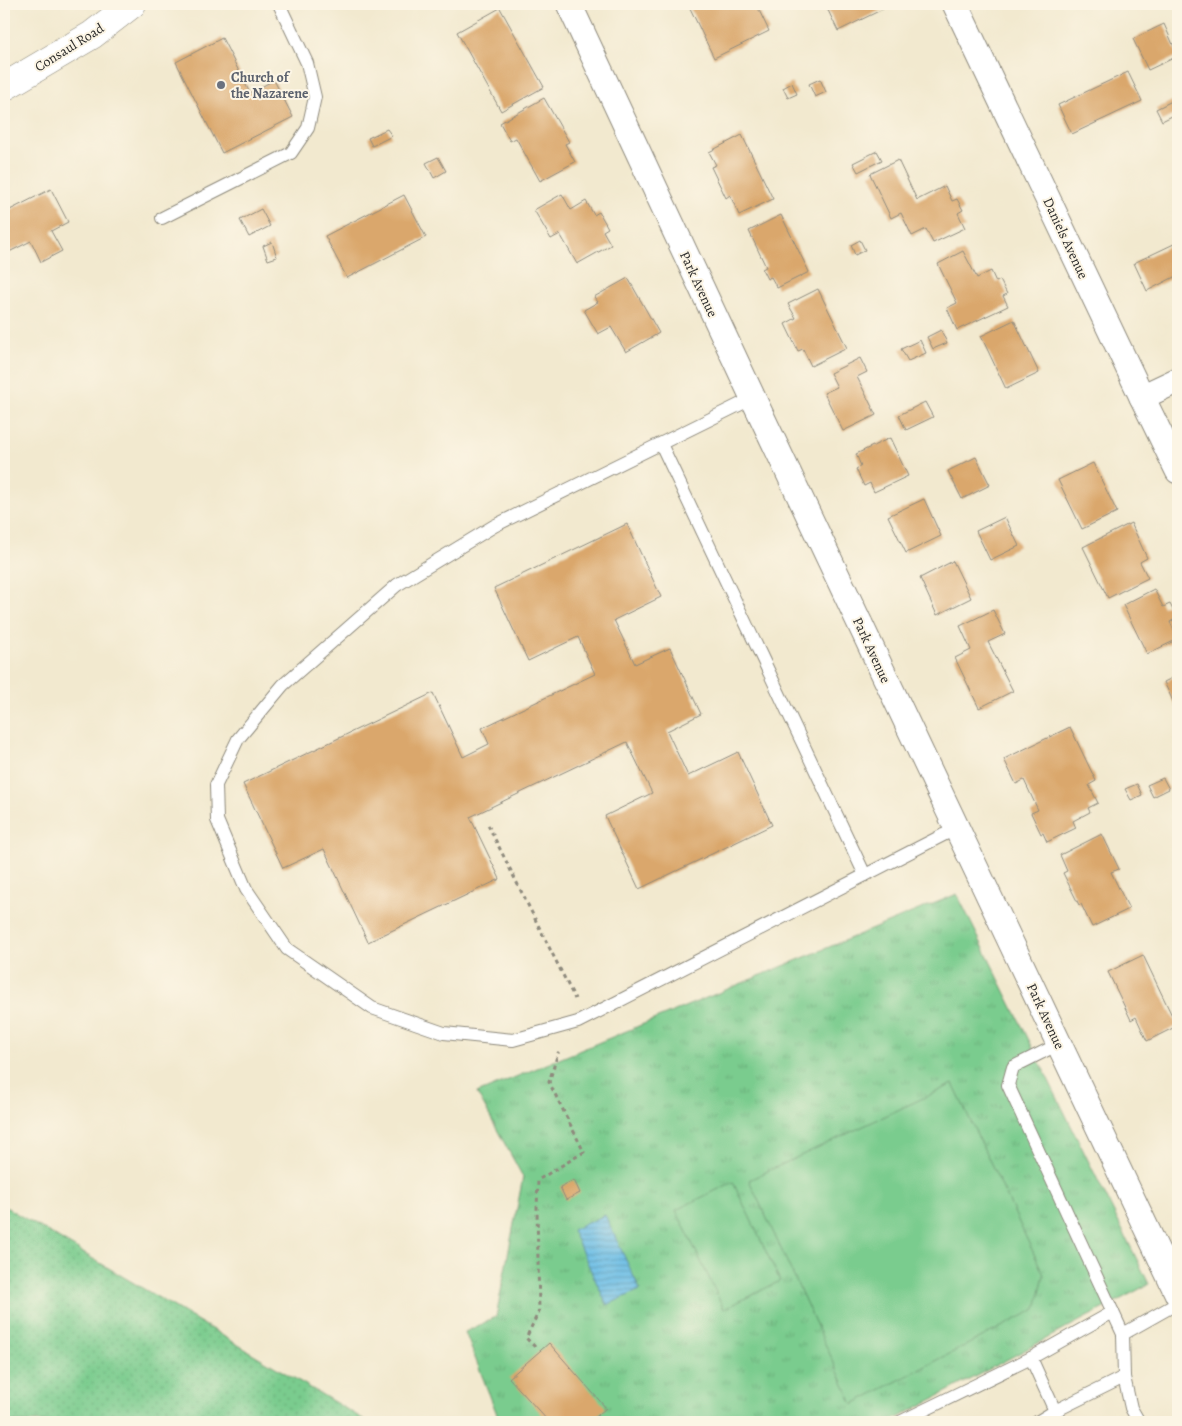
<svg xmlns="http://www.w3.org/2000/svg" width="1182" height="1426" viewBox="0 0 1182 1426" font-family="Alegreya,serif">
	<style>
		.grass { fill: url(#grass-dots); stroke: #527c5c }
		.park { fill: url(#park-tufts); stroke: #527c5c }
		.pitch { fill: #7acc8e; stroke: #527c5c }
		.water { fill: url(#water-rules); stroke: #4a7488 }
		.building { fill: #daa76c }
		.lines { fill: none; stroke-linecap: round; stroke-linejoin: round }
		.service-casing { stroke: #8e8a7d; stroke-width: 14 }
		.minor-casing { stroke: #8e8a7d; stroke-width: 27 }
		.tertiary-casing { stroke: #8e8a7d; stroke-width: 29 }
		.path { stroke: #8e8a7d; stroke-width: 3; stroke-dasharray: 4 4; stroke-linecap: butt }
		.service { stroke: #fff; stroke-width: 12 }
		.minor { stroke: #fff; stroke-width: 25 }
		.tertiary { stroke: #fff; stroke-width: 28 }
		.worship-dot { fill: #6b7280; stroke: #fcf5e5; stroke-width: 2 }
		.labels { text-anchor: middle; stroke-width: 4; stroke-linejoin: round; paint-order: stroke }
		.street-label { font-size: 14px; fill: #2b2b2b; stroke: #fcf5e5 }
		.worship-label { font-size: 14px; font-weight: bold; fill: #5b616d; stroke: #fcf5e5; text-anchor: start }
	</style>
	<defs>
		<pattern id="grass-dots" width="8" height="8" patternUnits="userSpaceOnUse" patternTransform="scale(1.25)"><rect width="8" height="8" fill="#7acc8e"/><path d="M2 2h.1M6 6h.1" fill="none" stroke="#6aaf7b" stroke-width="1.8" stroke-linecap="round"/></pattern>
		<pattern id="park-tufts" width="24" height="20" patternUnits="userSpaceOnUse" patternTransform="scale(1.25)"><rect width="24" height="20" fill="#7acc8e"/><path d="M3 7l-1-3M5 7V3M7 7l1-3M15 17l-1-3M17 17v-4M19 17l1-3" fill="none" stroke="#6aaf7b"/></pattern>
		<pattern id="water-rules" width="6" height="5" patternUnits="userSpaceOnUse" patternTransform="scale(1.25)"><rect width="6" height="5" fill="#6abde6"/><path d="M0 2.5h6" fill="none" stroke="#579abb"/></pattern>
	</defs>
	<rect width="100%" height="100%" fill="#fcf5e5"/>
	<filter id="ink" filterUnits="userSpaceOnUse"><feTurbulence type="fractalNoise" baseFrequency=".02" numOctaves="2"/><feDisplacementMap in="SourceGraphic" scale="10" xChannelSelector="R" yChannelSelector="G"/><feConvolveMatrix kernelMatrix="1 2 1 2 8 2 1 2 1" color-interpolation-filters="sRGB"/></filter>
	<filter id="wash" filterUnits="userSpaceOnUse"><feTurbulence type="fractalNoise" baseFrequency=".0096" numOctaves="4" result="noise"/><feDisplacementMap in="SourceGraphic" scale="20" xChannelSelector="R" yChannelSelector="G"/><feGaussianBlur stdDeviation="1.12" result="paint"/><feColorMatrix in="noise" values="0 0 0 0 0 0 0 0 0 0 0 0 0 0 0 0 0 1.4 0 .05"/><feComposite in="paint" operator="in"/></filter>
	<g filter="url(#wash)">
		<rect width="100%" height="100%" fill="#f2e9cf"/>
		<!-- grass -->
		<path class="grass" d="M 4,1206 L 368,1422 L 4,1422 Z"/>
		<!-- park -->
		<path class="park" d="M 957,894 L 1149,1284 L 890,1422 L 500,1422 L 465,1332 L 496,1317 L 523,1177 L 477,1093 Z"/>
		<!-- pitch -->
		<g class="pitch">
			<path d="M 953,1084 L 1044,1275 L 1036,1309 L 853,1404 L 749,1180 Z"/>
			<path d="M 733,1182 L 780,1281 L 724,1309 L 676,1210 Z"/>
		</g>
		<!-- water -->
		<path class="water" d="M 605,1215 L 640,1290 L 607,1305 L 572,1230 Z"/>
		<g id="blocks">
			<!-- building -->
			<g class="building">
				<path d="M 688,4 L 756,4 L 769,31 L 714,58 Z"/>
				<path d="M 825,4 L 881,4 L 883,9 L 838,31 Z"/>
				<path d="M 500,8 L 544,87 L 501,111 L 457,32 Z"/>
				<path d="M 1164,24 L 1178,56 L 1148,70 L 1133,39 Z"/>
				<path d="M 222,38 L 250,93 L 274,80 L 293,117 L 222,153 L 176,62 Z"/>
				<path d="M 1128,72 L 1142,101 L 1072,134 L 1058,105 Z"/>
				<path d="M 820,79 L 826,92 L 815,97 L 809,84 Z"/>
				<path d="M 792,83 L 797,94 L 788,98 L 783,88 Z"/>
				<path d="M 544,98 L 569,142 L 565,144 L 575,162 L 540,181 L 516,138 L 510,141 L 500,123 Z"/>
				<path d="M 1172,101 L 1178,113 L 1162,121 L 1156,109 Z"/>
				<path d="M 387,129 L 392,136 L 372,146 L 368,138 Z"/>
				<path d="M 742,135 L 773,199 L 739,215 L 730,195 L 726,198 L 711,167 L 716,165 L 709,152 Z"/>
				<path d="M 877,151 L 882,160 L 858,172 L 853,163 Z"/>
				<path d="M 438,157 L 446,171 L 434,178 L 426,163 Z"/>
				<path d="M 898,160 L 917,200 L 945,186 L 952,201 L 957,199 L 963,210 L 958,213 L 965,228 L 933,243 L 926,229 L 912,236 L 901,213 L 891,218 L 870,174 Z"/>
				<path d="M 51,189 L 68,222 L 51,231 L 62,251 L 41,262 L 31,241 L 9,252 L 4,242 L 4,213 Z"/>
				<path d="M 562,194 L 571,210 L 586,201 L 594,215 L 599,212 L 608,228 L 603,231 L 611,245 L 577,264 L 560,234 L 551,239 L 534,210 Z"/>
				<path d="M 404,195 L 426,237 L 347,278 L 325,236 Z"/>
				<path d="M 261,209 L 270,226 L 249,237 L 240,220 Z"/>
				<path d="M 781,215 L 809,272 L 777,288 L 771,277 L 767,279 L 762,269 L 766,267 L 749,231 Z"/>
				<path d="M 860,240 L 865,250 L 855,255 L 851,245 Z"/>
				<path d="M 272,242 L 277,257 L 268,260 L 263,246 Z"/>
				<path d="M 1178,242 L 1178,275 L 1147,291 L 1134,263 Z"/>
				<path d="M 963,251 L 977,278 L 991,271 L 996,282 L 1000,280 L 1007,294 L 1003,296 L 1008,306 L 957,330 L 947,308 L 957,303 L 938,264 Z"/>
				<path d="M 628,278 L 659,333 L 626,352 L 611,327 L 598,334 L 584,310 L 598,302 L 594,297 Z"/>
				<path d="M 818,289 L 847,348 L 811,366 L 803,349 L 798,351 L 785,324 L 796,318 L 788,304 Z"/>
				<path d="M 1014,320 L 1039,373 L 1006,389 L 981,336 Z"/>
				<path d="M 941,330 L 947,343 L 933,349 L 927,337 Z"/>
				<path d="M 920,340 L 926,353 L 908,361 L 901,349 Z"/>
				<path d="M 860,358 L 867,372 L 857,377 L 876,415 L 843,431 L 824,393 L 837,387 L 830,373 Z"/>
				<path d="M 925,402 L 933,417 L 906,430 L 899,415 Z"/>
				<path d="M 890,438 L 908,476 L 874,492 L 870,483 L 864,486 L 856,469 L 861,466 L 856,454 Z"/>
				<path d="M 976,457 L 990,485 L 962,499 L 948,471 Z"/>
				<path d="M 1093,463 L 1117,512 L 1082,529 L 1058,480 Z"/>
				<path d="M 924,499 L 941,536 L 906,553 L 888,516 Z"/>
				<path d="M 1005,517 L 1019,546 L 990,560 L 976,531 Z"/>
				<path d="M 1131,523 L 1147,558 L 1140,562 L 1148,578 L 1108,598 L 1083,547 Z"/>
				<path d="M 627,524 L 661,597 L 614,620 L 635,664 L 670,648 L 701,714 L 667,731 L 688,776 L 738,752 L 772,825 L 639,889 L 605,816 L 652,793 L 627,742 L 470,817 L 500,879 L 368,942 L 324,849 L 283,868 L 243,784 L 433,693 L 463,757 L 489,744 L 482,728 L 595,674 L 578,637 L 528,661 L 494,588 Z"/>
				<path d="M 953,561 L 971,598 L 937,615 L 920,578 Z"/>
				<path d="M 1154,589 L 1163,607 L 1170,604 L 1177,618 L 1170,622 L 1178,639 L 1147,654 L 1123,605 Z"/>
				<path d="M 993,610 L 1005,634 L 988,642 L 1013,691 L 979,708 L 955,658 L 971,650 L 960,626 Z"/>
				<path d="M 1178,675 L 1178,712 L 1164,682 Z"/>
				<path d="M 1070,727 L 1096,781 L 1089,785 L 1098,803 L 1088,808 L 1090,812 L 1073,821 L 1076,828 L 1047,842 L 1043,833 L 1041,834 L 1031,813 L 1038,810 L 1024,780 L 1016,784 L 1004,759 Z"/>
				<path d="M 1163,778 L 1169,789 L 1153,797 L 1147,785 Z"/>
				<path d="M 1137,784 L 1142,795 L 1131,800 L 1125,789 Z"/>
				<path d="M 1102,834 L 1119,869 L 1111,872 L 1129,909 L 1092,927 L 1081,904 L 1079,905 L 1063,873 L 1067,871 L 1060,855 Z"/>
				<path d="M 1143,955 L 1177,1026 L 1147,1041 L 1136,1017 L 1131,1020 L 1108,972 Z"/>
				<path d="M 574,1180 L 580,1193 L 566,1200 L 560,1187 Z"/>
				<path d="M 549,1343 L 606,1408 L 590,1422 L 549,1422 L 509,1378 Z"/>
			</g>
		</g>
	</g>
	<g filter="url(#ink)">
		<use href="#blocks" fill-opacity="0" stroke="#8e8a7d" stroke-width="1"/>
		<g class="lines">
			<!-- service casing -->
			<g class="service-casing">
				<g id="service">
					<path d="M 162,218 L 291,153 L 308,128 L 315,97 L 307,63 L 279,4"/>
					<path d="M 753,398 L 494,526 L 397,585 L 283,685 L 238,739 L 216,785 L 217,820 L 246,889 L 287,949 L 372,1008 L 444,1033 L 513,1040 L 578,1022 L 957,828"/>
					<path d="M 661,444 L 865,875"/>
					<path d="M 1059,1044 L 1013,1067 L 1008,1085 L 1123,1334 L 1124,1377 L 1131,1408 L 1139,1422"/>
					<path d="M 1123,1334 L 1178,1303"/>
					<path d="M 1055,1411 L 1031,1358 L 1113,1312"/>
					<path d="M 900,1422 L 1031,1358"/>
					<path d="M 1037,1422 L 1055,1411 L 1124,1377"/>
				</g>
			</g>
			<!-- minor casing -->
			<g class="minor-casing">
				<g id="minor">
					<path d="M 569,4 L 753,398 L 1178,1295"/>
					<path d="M 955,4 L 1142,397 L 1178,471"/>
					<path d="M 1142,397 L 1178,380"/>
				</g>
			</g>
			<!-- tertiary casing -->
			<g class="tertiary-casing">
				<path id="tertiary" d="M 4,87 L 92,35 L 132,4"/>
			</g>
			<!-- path -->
			<g class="path">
				<path d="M 488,825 L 575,999"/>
				<path d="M 535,1347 L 526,1338 L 539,1311 L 537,1209 L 538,1180 L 584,1152 L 549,1082 L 558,1053 L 559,1052"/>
			</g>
			<!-- service -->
			<use href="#service" class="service"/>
			<!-- minor -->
			<use href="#minor" class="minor"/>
			<!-- tertiary -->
			<use href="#tertiary" class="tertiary"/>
		</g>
	</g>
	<!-- markers -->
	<circle class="worship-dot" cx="221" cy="85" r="5"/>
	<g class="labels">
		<!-- street labels -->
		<g class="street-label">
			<text transform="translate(69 47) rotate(-32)" y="5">Consaul Road</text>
			<text transform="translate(1066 238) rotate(65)" y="5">Daniels Avenue</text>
			<text transform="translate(699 284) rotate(65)" y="5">Park Avenue</text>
			<text transform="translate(872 650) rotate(65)" y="5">Park Avenue</text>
			<text transform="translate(1046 1016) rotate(65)" y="5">Park Avenue</text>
		</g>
		<!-- worship labels -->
		<g class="worship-label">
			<text x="231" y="82">Church of<tspan x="231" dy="16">the Nazarene</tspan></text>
		</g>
	</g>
	<!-- margin -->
	<rect width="1182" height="1426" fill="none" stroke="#fcf5e5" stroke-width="20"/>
</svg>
